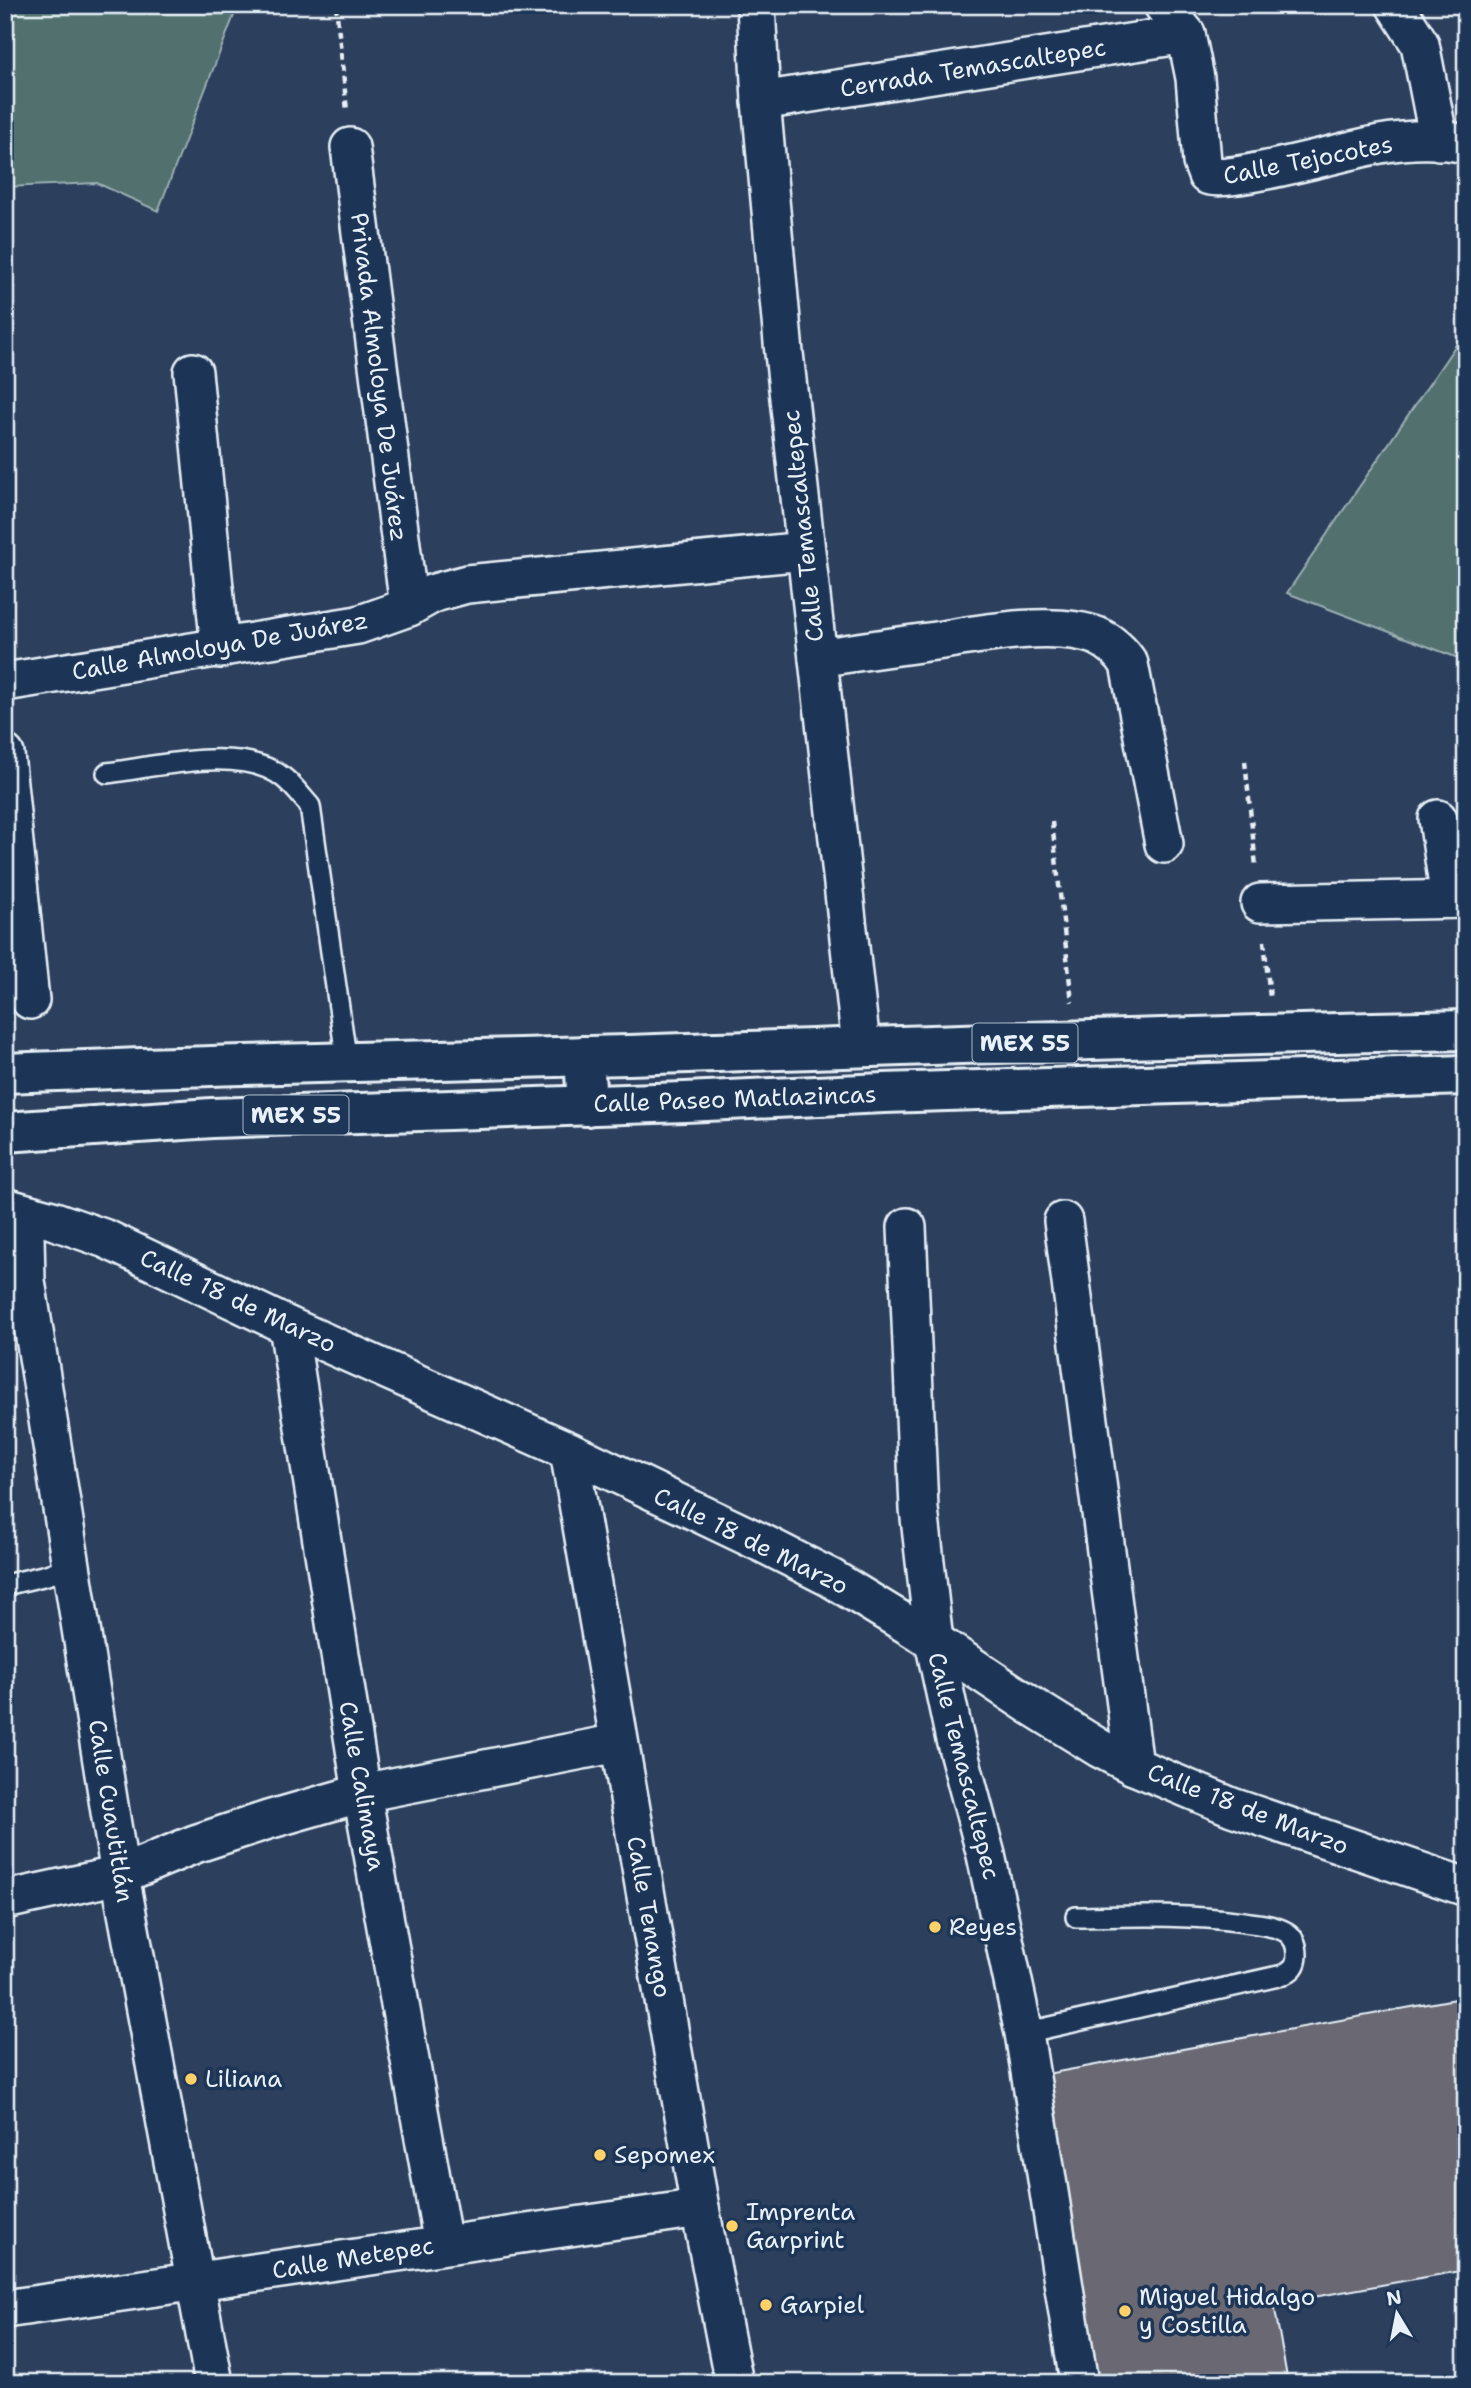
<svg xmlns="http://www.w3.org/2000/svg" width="1471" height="2388" viewBox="0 0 1471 2388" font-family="'Shantell Sans',sans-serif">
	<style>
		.green { fill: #516f6e; stroke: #9cb0b3; stroke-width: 2 }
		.building { fill: #696873; stroke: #e8f1f8; stroke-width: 2 }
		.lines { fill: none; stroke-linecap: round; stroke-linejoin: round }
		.lane-casing { stroke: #e8f1f8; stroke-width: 24 }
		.street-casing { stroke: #e8f1f8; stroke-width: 42 }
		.secondary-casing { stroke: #e8f1f8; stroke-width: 44 }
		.highway-casing { stroke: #e8f1f8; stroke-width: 44 }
		.path { stroke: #e8f1f8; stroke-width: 4.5; stroke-dasharray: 7 5; stroke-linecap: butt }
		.lane { stroke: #1d3557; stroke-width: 19 }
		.street { stroke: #1d3557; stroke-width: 37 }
		.secondary { stroke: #1d3557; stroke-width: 38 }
		.highway { stroke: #1d3557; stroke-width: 38 }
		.poi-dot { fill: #ffd166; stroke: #1d3557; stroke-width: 2.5 }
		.labels { text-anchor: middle; stroke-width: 7; stroke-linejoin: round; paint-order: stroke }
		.shield { fill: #1d3557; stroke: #abb9c8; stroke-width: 2 }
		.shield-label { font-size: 23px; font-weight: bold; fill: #e8f1f8 }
		.street-label { font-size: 24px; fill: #e8f1f8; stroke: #1d3557 }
		.poi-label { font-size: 24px; fill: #e8f1f8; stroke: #1d3557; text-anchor: start }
	</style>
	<rect width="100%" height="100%" fill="#2c3f5d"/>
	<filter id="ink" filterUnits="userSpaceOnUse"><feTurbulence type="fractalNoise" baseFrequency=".0143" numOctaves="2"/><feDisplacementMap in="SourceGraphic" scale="14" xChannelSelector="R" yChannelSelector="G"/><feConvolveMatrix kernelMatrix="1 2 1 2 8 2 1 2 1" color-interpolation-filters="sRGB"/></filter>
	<g filter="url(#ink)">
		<!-- green -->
		<g class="green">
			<path d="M 5,5 L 238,5 L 158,211 L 97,183 L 5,187 Z"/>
			<path d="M 1466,330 L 1466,661 L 1287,593 Z"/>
		</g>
		<!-- building -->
		<path class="building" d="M 1466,1997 L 1466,2270 L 1274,2304 L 1288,2383 L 1098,2383 L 1041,2075 Z"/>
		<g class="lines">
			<!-- lane casing -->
			<g class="lane-casing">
				<g id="lane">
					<path d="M 107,773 C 156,767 243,744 284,778 C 294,786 302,797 310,806 L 347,1063"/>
					<path d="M 5,1585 L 47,1575 L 71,1566"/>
					<path d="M 1024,2033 L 1283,1975 C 1292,1970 1297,1966 1297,1955 C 1297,1946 1294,1937 1286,1932 C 1274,1925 1257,1924 1244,1922 C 1188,1914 1132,1916 1076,1917"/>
				</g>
			</g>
			<!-- street casing -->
			<g class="street-casing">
				<g id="street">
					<path d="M 756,5 L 761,101 L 784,353 L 861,1046"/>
					<path d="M 1163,5 L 1186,34 L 1195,78 L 1202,162 L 1207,175 C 1225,185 1351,149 1380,144 C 1407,139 1439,138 1466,144"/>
					<path d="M 1395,5 L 1420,44 L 1439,141"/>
					<path d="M 761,101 L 1186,34"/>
					<path d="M 350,147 L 409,607"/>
					<path d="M 193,372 L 220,649"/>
					<path d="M 818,658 C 857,652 896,646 936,641 C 979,634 1055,620 1097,636 C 1110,642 1121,651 1129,664 L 1164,844"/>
					<path d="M 5,682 L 358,625 L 409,607 L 434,593 L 467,584 L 805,551"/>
					<path d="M 5,754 L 30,1000"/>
					<path d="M 1438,819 L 1450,899"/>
					<path d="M 1260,903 L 1466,899"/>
					<path d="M 5,1207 L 52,1220 L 106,1239 L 288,1326 L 569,1451 L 764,1544 L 831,1578 L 934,1641 L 1033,1707 L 1099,1748 L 1134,1766 L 1232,1807 L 1466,1887"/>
					<path d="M 1063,1221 L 1134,1766"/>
					<path d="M 907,1227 L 919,1509 L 934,1641 L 954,1735 L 986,1855 L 1024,2033 L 1079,2383"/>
					<path d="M 25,1236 L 26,1281 L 120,1875 L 214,2383"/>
					<path d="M 288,1326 L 362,1793 L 443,2244"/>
					<path d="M 569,1451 L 700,2208 L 734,2383"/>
					<path d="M 5,1900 L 120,1875 L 195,1844 L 268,1820 L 362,1793 L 618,1743"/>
					<path d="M 5,2309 L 700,2208"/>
				</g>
			</g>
			<!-- secondary casing -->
			<g class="secondary-casing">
				<path id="secondary" d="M 584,1056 L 587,1106"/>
			</g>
			<!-- highway casing -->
			<g class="highway-casing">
				<g id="highway">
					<path d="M 5,1073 C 233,1063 460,1061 688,1053 C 947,1045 1206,1035 1466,1030"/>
					<path d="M 5,1132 L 212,1118 L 685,1102 L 884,1093 L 1466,1075"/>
				</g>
			</g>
			<!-- path -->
			<g class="path">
				<path d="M 336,5 L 347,111"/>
				<path d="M 1245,761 L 1256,866"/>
				<path d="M 1052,822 L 1072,1002"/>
				<path d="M 1264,941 L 1270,998"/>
			</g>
			<!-- lane -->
			<use href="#lane" class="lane"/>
			<!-- street -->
			<use href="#street" class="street"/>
			<!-- secondary -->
			<use href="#secondary" class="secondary"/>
			<!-- highway -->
			<use href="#highway" class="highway"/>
		</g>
	</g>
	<!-- markers -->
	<g class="poi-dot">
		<circle cx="935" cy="1927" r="7"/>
		<circle cx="191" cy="2079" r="7"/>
		<circle cx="600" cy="2155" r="7"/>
		<circle cx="732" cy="2226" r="7"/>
		<circle cx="766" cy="2305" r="7"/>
		<circle cx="1125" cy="2311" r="7"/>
	</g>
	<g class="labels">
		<!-- shield labels -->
		<g class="shield">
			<rect x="972.5" y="1023.5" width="105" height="39" rx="5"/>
			<rect x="243.5" y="1095.5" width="105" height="39" rx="5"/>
		</g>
		<g class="shield-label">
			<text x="1025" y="1051">MEX 55</text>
			<text x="296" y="1123">MEX 55</text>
		</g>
		<!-- street labels -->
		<g class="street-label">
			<text transform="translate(973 68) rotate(-9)" y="8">Cerrada Temascaltepec</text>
			<text transform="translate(1308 160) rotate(-11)" y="8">Calle Tejocotes</text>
			<text transform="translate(379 377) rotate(83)" y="8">Privada Almoloya De Juárez</text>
			<text transform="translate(803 526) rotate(-96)" y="8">Calle Temascaltepec</text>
			<text transform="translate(220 646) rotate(-10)" y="8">Calle Almoloya De Juárez</text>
			<text transform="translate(735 1099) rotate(-2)" y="8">Calle Paseo Matlazincas</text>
			<text transform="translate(238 1301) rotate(25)" y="8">Calle 18 de Marzo</text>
			<text transform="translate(751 1541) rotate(26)" y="8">Calle 18 de Marzo</text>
			<text transform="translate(964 1766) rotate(76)" y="8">Calle Temascaltepec</text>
			<text transform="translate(362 1786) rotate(80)" y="8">Calle Calimaya</text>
			<text transform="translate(1248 1809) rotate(21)" y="8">Calle 18 de Marzo</text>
			<text transform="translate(111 1811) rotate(81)" y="8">Calle Cuautitlán</text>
			<text transform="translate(649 1917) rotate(80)" y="8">Calle Tenango</text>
			<text transform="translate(353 2258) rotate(-9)" y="8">Calle Metepec</text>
		</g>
		<!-- poi labels -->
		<g class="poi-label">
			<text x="949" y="1935">Reyes</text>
			<text x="205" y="2087">Liliana</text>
			<text x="614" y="2163">Sepomex</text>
			<text x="746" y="2220">Imprenta<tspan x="746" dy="28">Garprint</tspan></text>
			<text x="1139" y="2305">Miguel Hidalgo<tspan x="1139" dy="28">y Costilla</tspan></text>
			<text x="780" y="2313">Garpiel</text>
		</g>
	</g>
	<!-- margin -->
	<rect width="1471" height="2388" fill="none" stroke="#1d3557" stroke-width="28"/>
	<rect x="14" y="14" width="1443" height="2360" fill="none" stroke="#e8f1f8" stroke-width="2.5" filter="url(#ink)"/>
	<!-- north arrow -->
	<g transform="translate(1397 2314) rotate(350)" stroke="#1d3557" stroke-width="5" paint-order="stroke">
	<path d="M0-5L12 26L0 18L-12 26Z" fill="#e8f1f8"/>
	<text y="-10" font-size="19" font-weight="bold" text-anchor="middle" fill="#e8f1f8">N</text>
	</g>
</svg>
